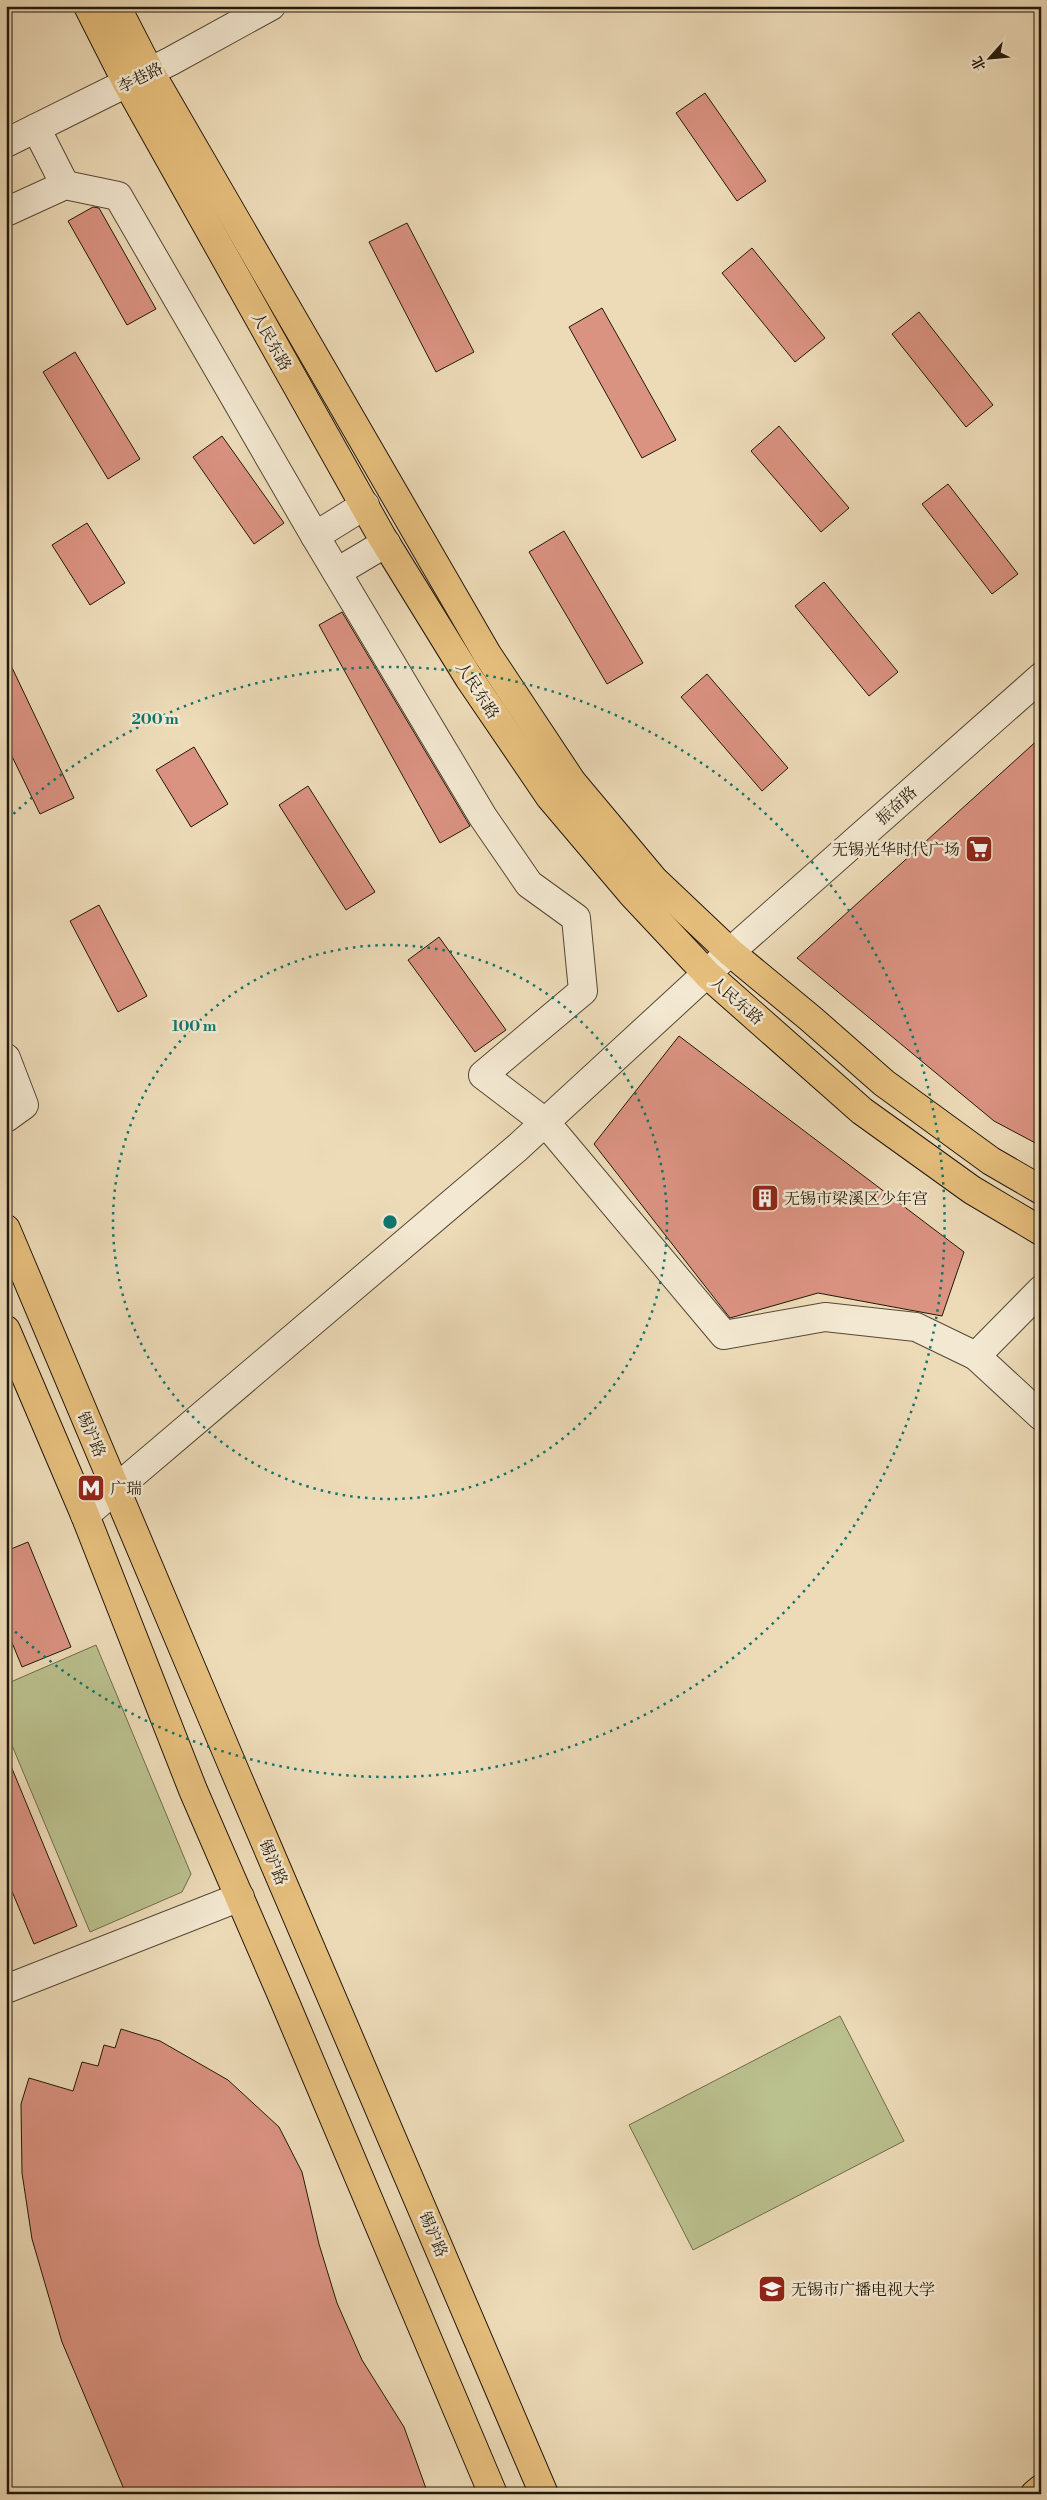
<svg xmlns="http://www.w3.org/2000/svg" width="1047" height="2500" viewBox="0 0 1047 2500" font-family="'Libre Bodoni','Noto Serif SC',serif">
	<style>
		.green { fill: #bac08e; stroke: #6e6c4c }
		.building { fill: #da9281; stroke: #231809 }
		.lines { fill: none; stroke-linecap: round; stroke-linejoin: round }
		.minor-casing { stroke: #564935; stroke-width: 30 }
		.major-casing { stroke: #231809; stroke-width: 30 }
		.minor { stroke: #f3e8d1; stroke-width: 28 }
		.major { stroke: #e6be7c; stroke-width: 28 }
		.ring { fill: none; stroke: #0f766e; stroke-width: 2.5; stroke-dasharray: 2.5 5 }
		.labels { text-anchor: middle; stroke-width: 5; stroke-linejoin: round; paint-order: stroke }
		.street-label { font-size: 16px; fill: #231809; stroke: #f3e8d1 }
		.poi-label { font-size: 16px; fill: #231809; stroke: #f3e8d1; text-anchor: start }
		.centre { fill: #0f766e; stroke: #f3e8d1; stroke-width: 2.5 }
		.ring-label { font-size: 15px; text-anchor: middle; font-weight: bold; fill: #0f766e; stroke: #f3e8d1; stroke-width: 5; stroke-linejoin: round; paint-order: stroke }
	</style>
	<rect width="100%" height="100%" fill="#eddbb8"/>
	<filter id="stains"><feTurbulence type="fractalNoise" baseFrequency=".004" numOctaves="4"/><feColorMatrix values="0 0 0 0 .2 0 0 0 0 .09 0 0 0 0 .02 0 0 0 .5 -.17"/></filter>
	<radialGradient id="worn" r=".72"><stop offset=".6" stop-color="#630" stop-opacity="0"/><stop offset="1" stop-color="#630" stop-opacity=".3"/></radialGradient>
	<!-- green -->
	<g class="green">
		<path d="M 96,1645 L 191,1874 L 182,1892 L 90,1932 L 6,1731 L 6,1684 Z"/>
		<path d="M 840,2016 L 904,2141 L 693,2250 L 629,2125 Z"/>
	</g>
	<!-- building -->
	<g class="building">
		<path d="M 705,93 L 766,181 L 737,201 L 676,113 Z"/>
		<path d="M 93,207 L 99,208 L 156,309 L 127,325 L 68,221 Z"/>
		<path d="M 407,223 L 474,352 L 436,372 L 369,242 Z"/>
		<path d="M 752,248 L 825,338 L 795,362 L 722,273 Z"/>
		<path d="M 602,308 L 676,440 L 642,458 L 569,327 Z"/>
		<path d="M 919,312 L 993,405 L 966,427 L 892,334 Z"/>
		<path d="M 75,352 L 140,459 L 108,479 L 43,372 Z"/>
		<path d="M 779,426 L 849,508 L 821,532 L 751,451 Z"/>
		<path d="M 222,436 L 284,523 L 254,544 L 193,457 Z"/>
		<path d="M 948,484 L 1018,574 L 992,594 L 922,504 Z"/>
		<path d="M 87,523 L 125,583 L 90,605 L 52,545 Z"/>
		<path d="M 564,531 L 643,663 L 607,684 L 529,552 Z"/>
		<path d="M 824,582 L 898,672 L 869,696 L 795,606 Z"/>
		<path d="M 342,612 L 470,826 L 440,843 L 319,625 Z"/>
		<path d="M 6,655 L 74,798 L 40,814 L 6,744 Z"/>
		<path d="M 707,674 L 788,768 L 762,791 L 681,697 Z"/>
		<path d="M 1041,737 L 1041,1146 L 994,1121 L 797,958 Z"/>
		<path d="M 194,747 L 228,804 L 191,827 L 156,770 Z"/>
		<path d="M 308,786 L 375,892 L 346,910 L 279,805 Z"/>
		<path d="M 99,905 L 147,996 L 118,1012 L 70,921 Z"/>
		<path d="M 439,937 L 506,1030 L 475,1052 L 408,960 Z"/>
		<path d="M 679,1036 L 964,1252 L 942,1316 L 818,1293 L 730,1318 L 594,1144 Z"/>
		<path d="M 28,1542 L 71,1647 L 22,1667 L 6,1628 L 6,1551 Z"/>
		<path d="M 6,1754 L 77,1926 L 34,1944 L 6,1877 Z"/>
		<path d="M 121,2029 L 160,2041 L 228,2080 L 279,2127 L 302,2172 L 319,2244 L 337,2303 L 362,2360 L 404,2427 L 428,2494 L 126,2494 L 62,2342 L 32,2239 L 22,2173 L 21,2104 L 29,2078 L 73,2091 L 82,2062 L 98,2066 L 104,2045 L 115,2048 Z"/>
	</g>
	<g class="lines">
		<!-- minor casing -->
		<g class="minor-casing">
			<g id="minor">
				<path d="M 6,143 L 171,61 L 271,6"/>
				<path d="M 65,185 L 118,196 L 315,536 L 483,817 L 529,884 L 576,918 L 583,991 L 483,1075 L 546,1123 L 724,1335 L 825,1317 L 916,1327 L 976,1356"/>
				<path d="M 6,212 L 65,185 L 36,128"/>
				<path d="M 315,536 L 365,505"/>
				<path d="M 337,572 L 386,543"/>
				<path d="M 6,1058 L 24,1105 L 6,1118"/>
				<path d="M 1041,1290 L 976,1356 L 1041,1416"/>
				<path d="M 85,1515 L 517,1148 L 730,952 L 1041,677"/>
				<path d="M 6,1989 L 240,1897"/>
			</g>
		</g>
		<!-- major casing -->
		<g class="major-casing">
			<g id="major">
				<path d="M 88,6 L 127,83 L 382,537 L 469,678 L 550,797 L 633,895 L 708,975 L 862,1111 L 972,1190 L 1041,1231"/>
				<path d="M 116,6 L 150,72 L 487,654 L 572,782 L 654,880 L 730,952 L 810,1018 L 884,1083 L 991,1161 L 1041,1190"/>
				<path d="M 6,1229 L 234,1769 L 544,2494"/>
				<path d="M 6,1330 L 85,1515 L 193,1790 L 284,2000 L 493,2494"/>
				<path d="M 1035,2494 L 1041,2489"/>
			</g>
		</g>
		<!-- minor -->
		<use href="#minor" class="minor"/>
		<!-- major -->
		<use href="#major" class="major"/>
	</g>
	<!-- distance rings -->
	<g class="ring">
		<circle cx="390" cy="1222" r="277"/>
		<path d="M8 819A555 555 0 1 1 8 1625"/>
	</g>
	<!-- icons -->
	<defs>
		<g id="supermarket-square" transform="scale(1.4375)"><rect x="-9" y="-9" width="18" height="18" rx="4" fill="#8f2418" stroke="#f3e8d1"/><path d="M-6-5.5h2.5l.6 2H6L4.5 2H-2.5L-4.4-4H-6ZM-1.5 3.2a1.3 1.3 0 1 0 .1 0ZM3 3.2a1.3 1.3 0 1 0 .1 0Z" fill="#fff"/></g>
		<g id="building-square" transform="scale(1.4375)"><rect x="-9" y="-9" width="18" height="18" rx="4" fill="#8f2418" stroke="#f3e8d1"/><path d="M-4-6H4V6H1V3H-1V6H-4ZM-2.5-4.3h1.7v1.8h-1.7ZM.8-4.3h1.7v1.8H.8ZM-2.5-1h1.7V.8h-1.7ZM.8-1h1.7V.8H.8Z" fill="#fff"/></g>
		<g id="metro-square" transform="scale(1.4375)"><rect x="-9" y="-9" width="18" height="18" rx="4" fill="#8f2418" stroke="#f3e8d1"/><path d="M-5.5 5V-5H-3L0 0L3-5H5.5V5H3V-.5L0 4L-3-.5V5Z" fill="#fff"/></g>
		<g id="school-square" transform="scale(1.4375)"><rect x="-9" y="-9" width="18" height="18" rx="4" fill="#8f2418" stroke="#f3e8d1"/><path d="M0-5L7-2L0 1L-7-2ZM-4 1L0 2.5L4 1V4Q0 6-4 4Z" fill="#fff"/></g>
	</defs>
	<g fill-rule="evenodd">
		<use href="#supermarket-square" x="979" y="849"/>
		<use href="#building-square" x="765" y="1198"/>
		<use href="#metro-square" x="91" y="1488"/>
		<use href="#school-square" x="772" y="2289"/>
	</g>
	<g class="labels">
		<!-- street labels -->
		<g class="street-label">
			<text transform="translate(140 77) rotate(-26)" y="6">李巷路</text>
			<text transform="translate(272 341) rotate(61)" y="6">人民东路</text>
			<text transform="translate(478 690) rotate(57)" y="6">人民东路</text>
			<text transform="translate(896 805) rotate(-42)" y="6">振奋路</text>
			<text transform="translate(737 1000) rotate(41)" y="6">人民东路</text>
			<text transform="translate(92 1434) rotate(67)" y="6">锡沪路</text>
			<text transform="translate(274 1862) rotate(67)" y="6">锡沪路</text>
			<text transform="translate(434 2234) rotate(67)" y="6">锡沪路</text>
		</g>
		<!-- poi labels -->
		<g class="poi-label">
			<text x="960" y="855" text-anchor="end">无锡光华时代广场</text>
			<text x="784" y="1204">无锡市梁溪区少年宫</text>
			<text x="110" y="1494">广瑞</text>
			<text x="791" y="2295">无锡市广播电视大学</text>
		</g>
	</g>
	<circle cx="390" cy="1222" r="8" class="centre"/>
	<g class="ring-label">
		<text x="155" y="724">200 m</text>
		<text x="194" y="1031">100 m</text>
	</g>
	<!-- margin -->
	<rect width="1047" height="2500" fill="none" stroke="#eddbb8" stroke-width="25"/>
	<rect x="8" y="8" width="1032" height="2485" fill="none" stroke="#231809" stroke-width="2.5"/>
	<rect x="12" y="12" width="1022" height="2475" fill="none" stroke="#231809"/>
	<!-- north arrow -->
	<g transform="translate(990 58) rotate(243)" stroke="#f3e8d1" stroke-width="4" paint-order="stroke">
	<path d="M0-4L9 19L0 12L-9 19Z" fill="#231809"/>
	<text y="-8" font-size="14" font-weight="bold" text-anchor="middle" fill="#231809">北</text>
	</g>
	<rect width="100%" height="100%" filter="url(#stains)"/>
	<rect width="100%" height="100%" fill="url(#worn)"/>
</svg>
